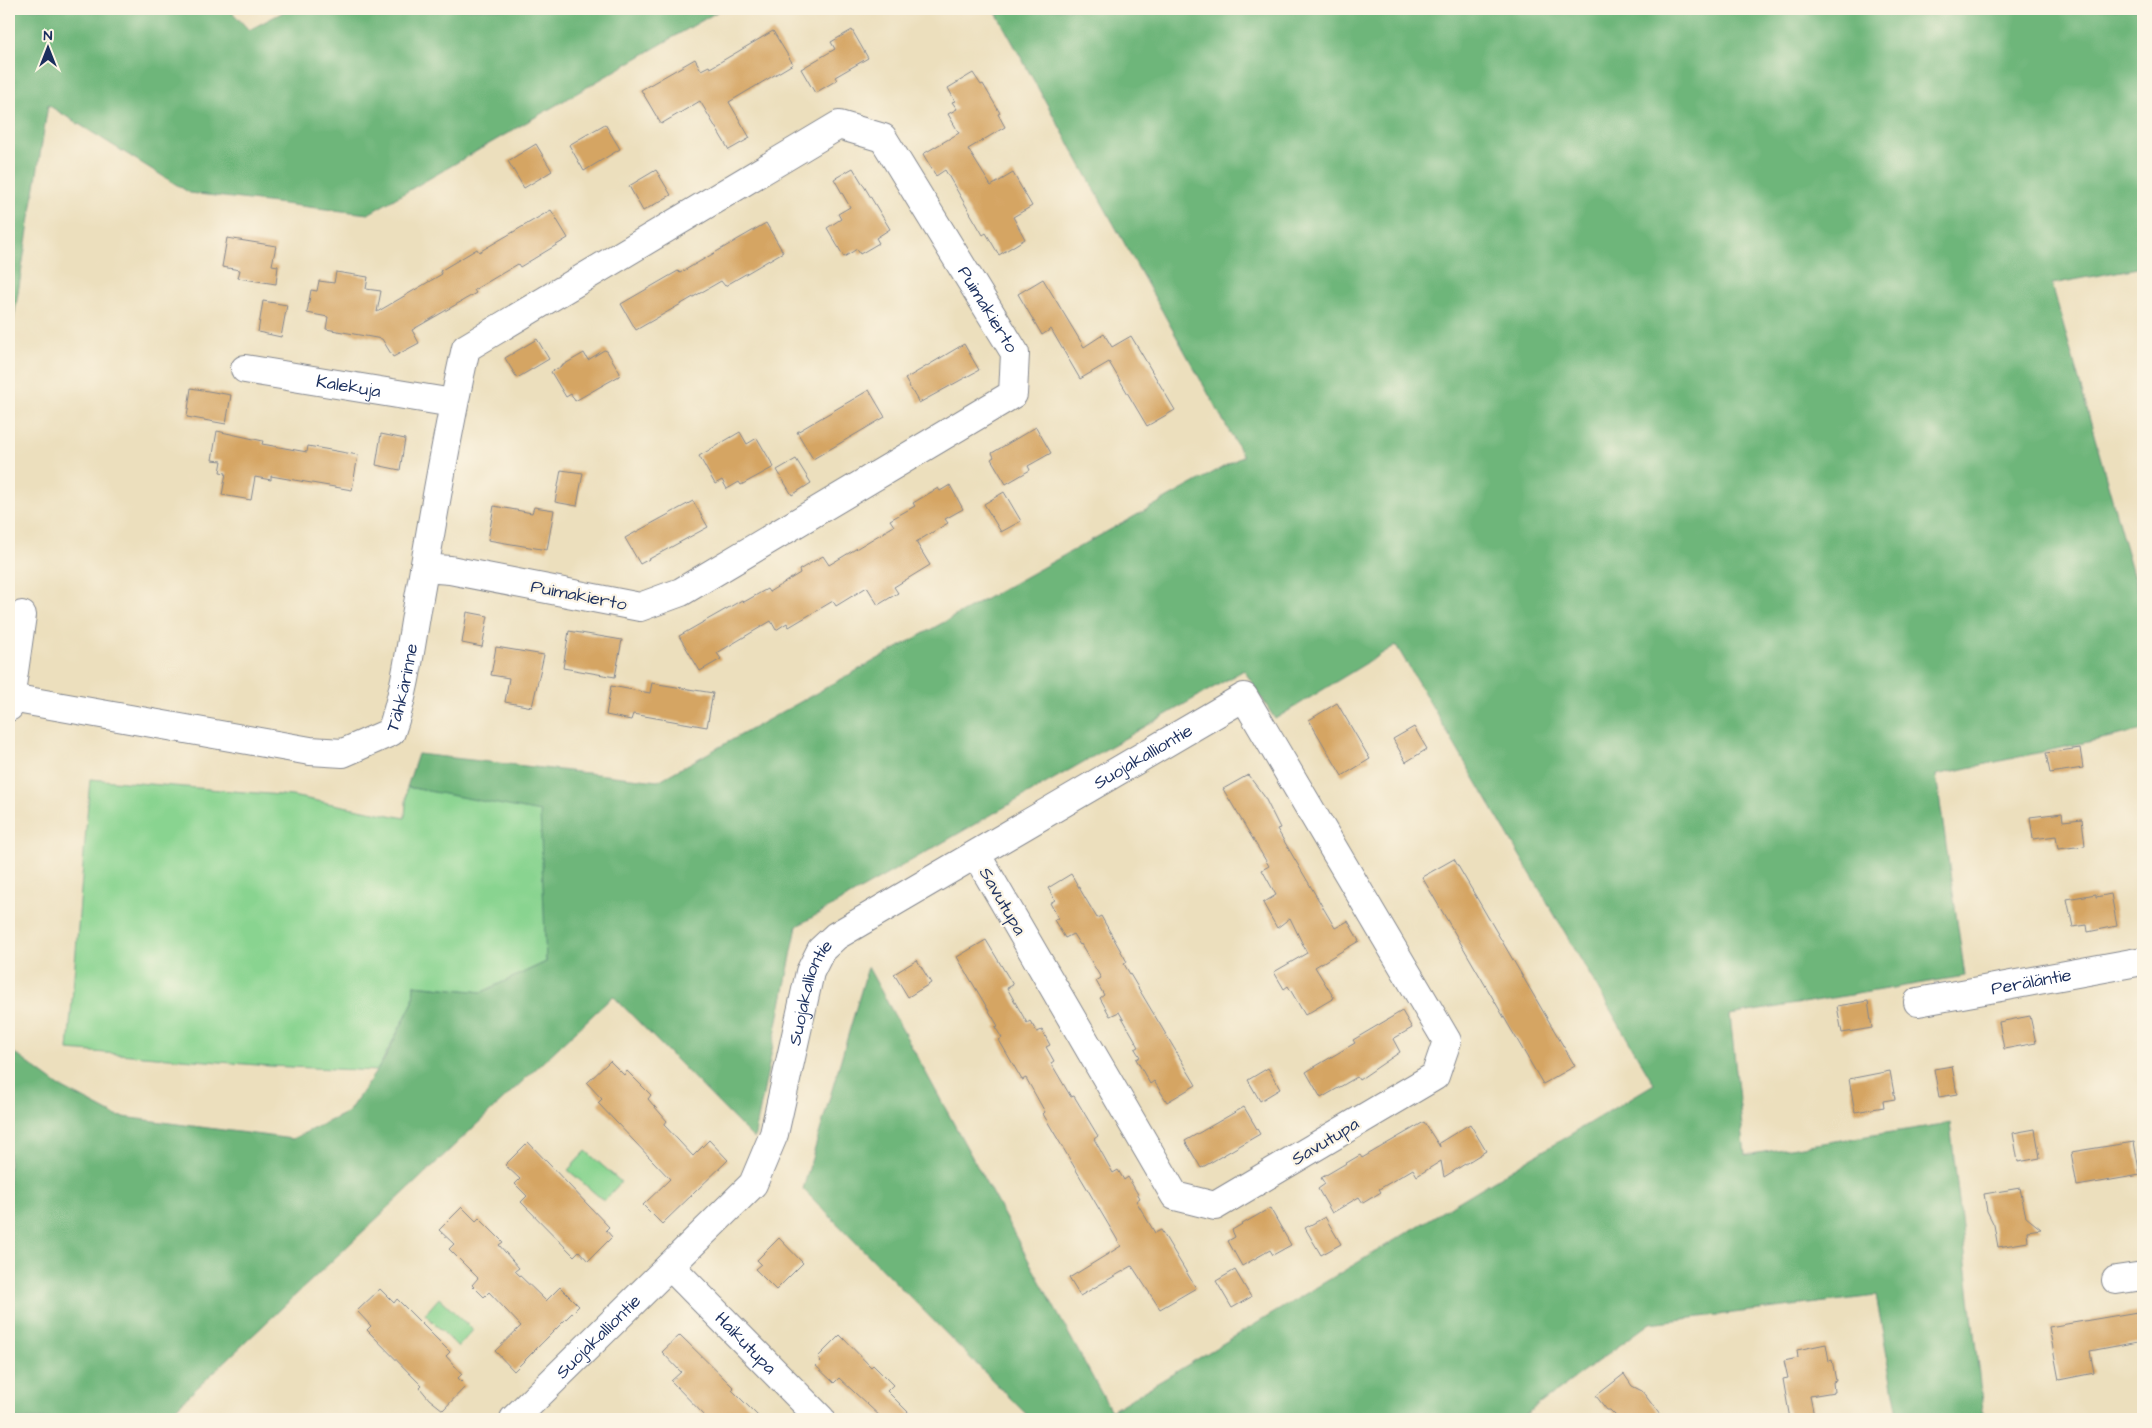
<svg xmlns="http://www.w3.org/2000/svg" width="2152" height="1428" viewBox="0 0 2152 1428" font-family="'Architects Daughter',sans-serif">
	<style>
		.green { fill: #89d490; stroke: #528277 }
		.forest { fill: #6eb67a; stroke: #44726c }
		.building { fill: #d5a564 }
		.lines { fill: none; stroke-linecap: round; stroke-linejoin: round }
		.minor-casing { stroke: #84878e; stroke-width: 30 }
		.minor { stroke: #fff; stroke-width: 28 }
		.labels { text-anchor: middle; stroke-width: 4.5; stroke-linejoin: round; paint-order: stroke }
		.street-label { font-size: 18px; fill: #1b2f5e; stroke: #fcf5e5 }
	</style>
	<rect width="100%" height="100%" fill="#fcf5e5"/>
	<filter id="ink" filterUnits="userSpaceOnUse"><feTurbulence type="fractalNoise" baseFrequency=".02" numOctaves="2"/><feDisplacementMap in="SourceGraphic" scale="10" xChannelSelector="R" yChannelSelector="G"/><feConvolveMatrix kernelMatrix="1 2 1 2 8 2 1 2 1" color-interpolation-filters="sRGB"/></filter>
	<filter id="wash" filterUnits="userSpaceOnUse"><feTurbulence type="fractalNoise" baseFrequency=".0096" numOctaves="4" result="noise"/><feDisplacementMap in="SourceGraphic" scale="20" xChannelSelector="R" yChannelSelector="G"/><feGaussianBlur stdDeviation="1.12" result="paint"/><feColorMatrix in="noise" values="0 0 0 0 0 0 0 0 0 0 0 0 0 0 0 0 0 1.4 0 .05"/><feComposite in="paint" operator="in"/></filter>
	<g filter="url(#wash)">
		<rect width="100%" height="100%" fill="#ecdfbd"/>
		<!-- green -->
		<g class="green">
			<path d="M 90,779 L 292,796 L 405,818 L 407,787 L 541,811 L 546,962 L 482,992 L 414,985 L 413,1002 L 377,1071 L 270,1066 L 68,1050 Z"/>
			<path d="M 586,1151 L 621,1182 L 604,1201 L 568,1170 Z"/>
			<path d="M 439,1298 L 473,1330 L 458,1347 L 425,1314 Z"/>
		</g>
		<!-- forest -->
		<g class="forest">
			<path d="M 9,9 L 229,9 L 249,30 L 289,9 L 722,9 L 368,214 L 190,193 L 48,105 L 9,349 Z"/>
			<path d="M 994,9 L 2143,9 L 2143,267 L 2052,284 L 2143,610 L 2143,730 L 1936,775 L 1965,976 L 1730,1015 L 1745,1155 L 1950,1123 L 1984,1419 L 1899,1419 L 1876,1296 L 1650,1323 L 1519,1419 L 1031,1419 L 803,1189 L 868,967 L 1111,1411 L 1654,1084 L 1396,645 L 1275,719 L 1244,670 L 797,926 L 754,1139 L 613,996 L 164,1419 L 9,1419 L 9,1049 L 59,1086 L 116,1116 L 292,1139 L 348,1112 L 384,1060 L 413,1002 L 414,985 L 482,992 L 546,962 L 540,812 L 407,787 L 418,754 L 658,781 L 1243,456 Z"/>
		</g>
		<g id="blocks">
			<!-- building -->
			<g class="building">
				<path d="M 852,30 L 868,58 L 835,77 L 837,80 L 815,93 L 801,69 L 835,49 L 831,42 Z"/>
				<path d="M 773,31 L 793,64 L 729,102 L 750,138 L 729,150 L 700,101 L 661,124 L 641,90 L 695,59 L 701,70 L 709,66 L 710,68 Z"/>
				<path d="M 973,73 L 981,85 L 983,84 L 1000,113 L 998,114 L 1005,127 L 968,149 L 991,186 L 1013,173 L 1032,206 L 1013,217 L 1025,239 L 999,255 L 986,233 L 983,235 L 945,170 L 936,176 L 923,154 L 959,133 L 948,114 L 957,109 L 952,102 L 955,101 L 948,88 Z"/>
				<path d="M 605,124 L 620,149 L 584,171 L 569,145 Z"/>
				<path d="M 536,144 L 552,171 L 524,188 L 508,161 Z"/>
				<path d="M 853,168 L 890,229 L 876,238 L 879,243 L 860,254 L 857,249 L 844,257 L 827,228 L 841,219 L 838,214 L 850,207 L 834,179 Z"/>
				<path d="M 656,170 L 671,195 L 643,211 L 629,186 Z"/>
				<path d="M 551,210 L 568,238 L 520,267 L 518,264 L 474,290 L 476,293 L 412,330 L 419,343 L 393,357 L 382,339 L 326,329 L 328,317 L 307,313 L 311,290 L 317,291 L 319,281 L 334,283 L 336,272 L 368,277 L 366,289 L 381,291 L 377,312 L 442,274 L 440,271 L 477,249 L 479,252 Z"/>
				<path d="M 766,223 L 783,252 L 725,286 L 721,281 L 636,330 L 621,304 L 678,271 L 680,273 Z"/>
				<path d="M 227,238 L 276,246 L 272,265 L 278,266 L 276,284 L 238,278 L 240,270 L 222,267 Z"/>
				<path d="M 1043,279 L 1084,347 L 1104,334 L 1112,347 L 1131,336 L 1175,410 L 1147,426 L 1109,362 L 1080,379 L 1051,329 L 1042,335 L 1018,294 Z"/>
				<path d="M 263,301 L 287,305 L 281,337 L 258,332 Z"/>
				<path d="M 537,339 L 549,359 L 517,378 L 505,358 Z"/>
				<path d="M 964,344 L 979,370 L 919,403 L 905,379 Z"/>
				<path d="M 604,350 L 607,351 L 620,373 L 619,376 L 575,401 L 571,394 L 566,397 L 551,372 L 584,353 L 588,360 Z"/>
				<path d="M 191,388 L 231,395 L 226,424 L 187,417 Z"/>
				<path d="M 869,390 L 885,417 L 813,459 L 797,432 Z"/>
				<path d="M 1036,427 L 1051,453 L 1028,466 L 1030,470 L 1006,484 L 991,459 L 994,457 L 992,453 Z"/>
				<path d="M 217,431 L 263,441 L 262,444 L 307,452 L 308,446 L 358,455 L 352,490 L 271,476 L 271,480 L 255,477 L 251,500 L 222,495 L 226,473 L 220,472 L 222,461 L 212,460 Z"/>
				<path d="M 740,432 L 747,444 L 757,438 L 774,467 L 741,485 L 739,482 L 727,489 L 722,480 L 715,484 L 699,456 Z"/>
				<path d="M 381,434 L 405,439 L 400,470 L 376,465 Z"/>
				<path d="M 796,459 L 811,483 L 792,495 L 777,470 Z"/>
				<path d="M 561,470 L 583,473 L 577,506 L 555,502 Z"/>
				<path d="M 950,485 L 963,509 L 945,519 L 948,523 L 916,542 L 930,565 L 894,587 L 898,593 L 878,605 L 867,587 L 836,606 L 833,601 L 789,627 L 787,623 L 776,630 L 771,621 L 717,653 L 721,659 L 700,671 L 679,636 L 742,600 L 744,602 L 767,589 L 769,592 L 800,573 L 799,570 L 823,556 L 829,565 L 894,526 L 890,520 L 915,506 L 913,503 L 938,488 L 940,491 Z"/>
				<path d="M 1004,492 L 1021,521 L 1001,532 L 984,504 Z"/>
				<path d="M 693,501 L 708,527 L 640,564 L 625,538 Z"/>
				<path d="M 494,506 L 532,513 L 534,507 L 554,510 L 547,550 L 488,540 Z"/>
				<path d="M 467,612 L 488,616 L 482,647 L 462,643 Z"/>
				<path d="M 569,631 L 622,640 L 615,677 L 563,668 Z"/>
				<path d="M 496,647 L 544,655 L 532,707 L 505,702 L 509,678 L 491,675 Z"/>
				<path d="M 652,683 L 713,693 L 707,727 L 633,714 L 631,720 L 606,715 L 611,686 L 650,693 Z"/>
				<path d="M 1337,703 L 1370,759 L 1342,776 L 1309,720 Z"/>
				<path d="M 1414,727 L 1427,749 L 1406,762 L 1393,739 Z"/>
				<path d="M 2080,748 L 2083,768 L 2050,773 L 2046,753 Z"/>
				<path d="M 1248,775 L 1264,796 L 1280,828 L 1277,829 L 1335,928 L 1348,921 L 1359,941 L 1315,967 L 1334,998 L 1305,1015 L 1288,986 L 1284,989 L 1274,972 L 1307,953 L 1290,918 L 1277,928 L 1263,903 L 1276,895 L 1262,870 L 1269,866 L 1223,789 Z"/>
				<path d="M 2062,813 L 2063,821 L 2082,819 L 2085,846 L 2058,849 L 2056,836 L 2033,839 L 2030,817 Z"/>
				<path d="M 1454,859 L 1575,1066 L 1543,1084 L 1422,877 Z"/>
				<path d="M 1071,874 L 1097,918 L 1101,916 L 1127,962 L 1124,964 L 1196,1085 L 1167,1102 L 1154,1081 L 1150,1084 L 1136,1059 L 1140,1057 L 1135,1049 L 1139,1047 L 1119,1012 L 1110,1016 L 1100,998 L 1104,995 L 1096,981 L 1101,978 L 1081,944 L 1080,945 L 1073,934 L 1065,938 L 1054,920 L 1058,918 L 1050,903 L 1055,900 L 1048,888 Z"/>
				<path d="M 2096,894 L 2096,897 L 2111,894 L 2117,926 L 2088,932 L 2087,925 L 2073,927 L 2067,899 Z"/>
				<path d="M 986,940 L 1013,985 L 1007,988 L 1027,1023 L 1030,1021 L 1037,1032 L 1042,1030 L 1050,1045 L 1046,1047 L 1054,1061 L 1051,1063 L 1071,1097 L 1074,1096 L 1098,1136 L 1094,1139 L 1113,1173 L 1118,1170 L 1124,1180 L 1128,1177 L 1140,1198 L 1136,1201 L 1155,1233 L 1161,1230 L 1196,1288 L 1160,1309 L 1132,1266 L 1080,1296 L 1069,1278 L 1121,1246 L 1043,1114 L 1045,1112 L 1026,1078 L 1022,1080 L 999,1040 L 1002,1038 L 995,1027 L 998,1026 L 957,957 Z"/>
				<path d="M 917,960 L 931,983 L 908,997 L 894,974 Z"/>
				<path d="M 1868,1001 L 1872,1028 L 1842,1033 L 1837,1006 Z"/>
				<path d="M 1402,1011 L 1412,1028 L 1393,1039 L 1400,1052 L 1359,1080 L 1357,1077 L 1321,1098 L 1306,1072 L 1355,1043 L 1353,1040 Z"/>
				<path d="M 2030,1016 L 2036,1043 L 2004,1049 L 1999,1022 Z"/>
				<path d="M 610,1061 L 624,1075 L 627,1071 L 651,1095 L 648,1099 L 667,1121 L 664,1125 L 693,1156 L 709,1140 L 728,1160 L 662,1224 L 643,1205 L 670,1179 L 598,1103 L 602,1099 L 587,1083 Z"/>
				<path d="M 1952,1066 L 1957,1094 L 1939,1097 L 1934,1069 Z"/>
				<path d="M 1268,1068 L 1280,1089 L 1260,1101 L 1248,1080 Z"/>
				<path d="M 1890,1071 L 1895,1099 L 1883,1101 L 1884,1107 L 1855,1112 L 1849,1079 Z"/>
				<path d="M 1244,1107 L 1260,1134 L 1201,1168 L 1185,1141 Z"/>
				<path d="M 1424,1122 L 1440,1147 L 1439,1143 L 1470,1124 L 1486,1151 L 1444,1177 L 1441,1161 L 1417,1176 L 1413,1169 L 1379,1189 L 1381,1192 L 1363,1203 L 1359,1197 L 1332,1213 L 1318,1189 L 1325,1184 L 1321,1178 L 1360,1155 L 1362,1158 Z"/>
				<path d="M 2035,1129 L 2040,1158 L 2018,1162 L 2013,1133 Z"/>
				<path d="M 528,1142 L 609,1227 L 606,1230 L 612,1237 L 588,1261 L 579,1251 L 574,1256 L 521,1202 L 527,1196 L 515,1184 L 520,1179 L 505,1165 Z"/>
				<path d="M 2134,1142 L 2140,1175 L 2077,1186 L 2071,1152 Z"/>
				<path d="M 2020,1188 L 2026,1217 L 2041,1229 L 2027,1231 L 2028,1242 L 1998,1247 L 1994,1225 L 1987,1211 L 1984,1194 Z"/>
				<path d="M 462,1207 L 476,1221 L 479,1218 L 503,1242 L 499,1245 L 519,1268 L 515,1271 L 546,1301 L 560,1287 L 579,1306 L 514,1371 L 495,1351 L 521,1326 L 489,1292 L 484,1297 L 472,1285 L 478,1278 L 449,1249 L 454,1244 L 439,1230 Z"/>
				<path d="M 1270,1208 L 1291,1245 L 1273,1255 L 1270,1250 L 1242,1266 L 1228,1241 L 1235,1237 L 1232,1230 Z"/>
				<path d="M 1325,1217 L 1341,1244 L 1321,1255 L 1305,1228 Z"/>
				<path d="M 779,1238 L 803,1263 L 776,1290 L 755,1269 L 761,1264 L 757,1260 Z"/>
				<path d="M 1235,1270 L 1251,1297 L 1232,1308 L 1216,1281 Z"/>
				<path d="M 380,1289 L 394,1303 L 397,1299 L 450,1352 L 446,1356 L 462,1374 L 458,1378 L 466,1386 L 443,1410 L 429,1399 L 420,1388 L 422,1386 L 367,1330 L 371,1326 L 357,1311 Z"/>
				<path d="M 2143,1311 L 2143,1341 L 2090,1351 L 2094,1373 L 2059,1380 L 2049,1327 Z"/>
				<path d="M 680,1335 L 734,1388 L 732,1390 L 761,1419 L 708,1419 L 671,1381 L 681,1372 L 662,1352 Z"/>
				<path d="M 840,1335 L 871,1367 L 873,1365 L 893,1385 L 887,1391 L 915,1419 L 883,1419 L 839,1378 L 834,1383 L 816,1366 L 821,1361 L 818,1357 Z"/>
				<path d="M 1826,1344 L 1829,1361 L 1832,1360 L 1836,1381 L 1833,1382 L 1834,1392 L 1810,1396 L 1814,1416 L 1790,1419 L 1783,1379 L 1788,1378 L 1784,1361 L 1798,1358 L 1797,1350 Z"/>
				<path d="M 1624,1374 L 1632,1386 L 1642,1391 L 1663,1419 L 1619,1419 L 1610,1410 L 1607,1410 L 1596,1396 Z"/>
			</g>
		</g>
	</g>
	<g filter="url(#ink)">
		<use href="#blocks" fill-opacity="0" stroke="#84878e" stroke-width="1"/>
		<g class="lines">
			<!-- minor casing -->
			<g class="minor-casing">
				<g id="minor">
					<path id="s1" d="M 245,369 L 453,403"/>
					<path id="s2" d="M 11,698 L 310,751 L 343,753 L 391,732 C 406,689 411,643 419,598 C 434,514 447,430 466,348 L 839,125 L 883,138 L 1015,353 L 1013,394 L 681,592 L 640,607 L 450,570 L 424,568"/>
					<path d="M 9,707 L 22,615"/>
					<path id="s3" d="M 1918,1002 L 2143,961"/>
					<path id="s4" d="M 670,1266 L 821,1419"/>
					<path d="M 2116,1280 L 2143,1276"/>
					<path id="s5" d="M 514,1419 L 753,1184 L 774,1134 L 810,972 L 821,950 L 836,936 L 1244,697 L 1447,1041 L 1435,1076 L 1215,1206 L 1175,1196 L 976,854"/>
				</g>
			</g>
			<!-- minor -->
			<use href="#minor" class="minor"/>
		</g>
	</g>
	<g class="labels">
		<!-- street labels -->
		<g class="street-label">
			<text dy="6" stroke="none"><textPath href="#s2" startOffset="1462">Puimakierto</textPath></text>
			<text dy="6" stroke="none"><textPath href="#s1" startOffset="105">Kalekuja</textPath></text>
			<text transform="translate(579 595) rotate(11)" y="6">Puimakierto</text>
			<text dy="6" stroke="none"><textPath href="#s2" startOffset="435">Tähkärinne</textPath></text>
			<text dy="6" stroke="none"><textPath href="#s5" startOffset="956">Suojakalliontie</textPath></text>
			<text transform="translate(1003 901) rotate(60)" y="6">Savutupa</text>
			<text dy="6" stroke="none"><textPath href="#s3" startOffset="115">Peräläntie</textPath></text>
			<text dy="6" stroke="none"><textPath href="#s5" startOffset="536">Suojakalliontie</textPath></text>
			<text transform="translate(1325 1141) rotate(-31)" y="6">Savutupa</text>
			<text dy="6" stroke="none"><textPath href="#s5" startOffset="118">Suojakalliontie</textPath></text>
			<text dy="6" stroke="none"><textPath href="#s4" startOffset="108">Haikutupa</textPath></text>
		</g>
	</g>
	<!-- margin -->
	<rect width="2152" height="1428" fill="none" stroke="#fcf5e5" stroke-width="30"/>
	<!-- north arrow -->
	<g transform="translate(48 48)" stroke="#fcf5e5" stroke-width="4" paint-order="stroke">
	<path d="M0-4L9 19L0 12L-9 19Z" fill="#1b2f5e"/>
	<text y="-8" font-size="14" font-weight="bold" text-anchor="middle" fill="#1b2f5e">N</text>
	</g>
</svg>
